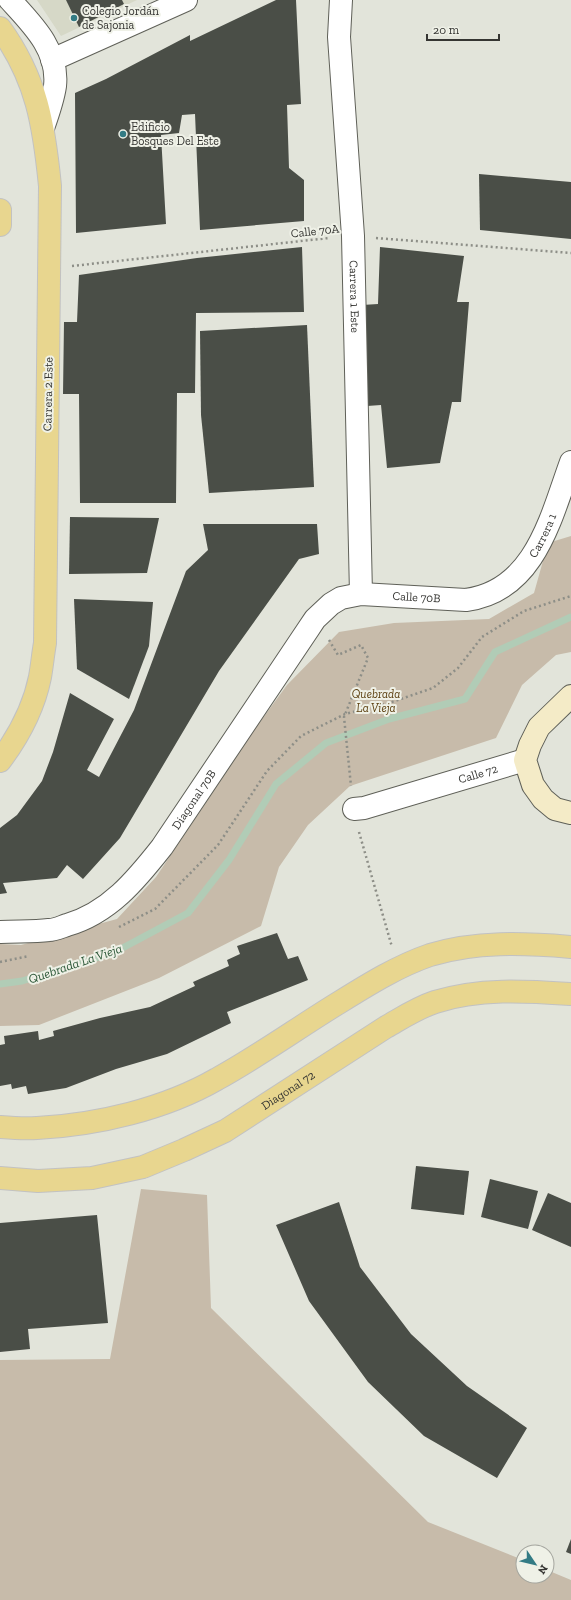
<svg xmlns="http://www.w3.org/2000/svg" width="571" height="1600" viewBox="0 0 571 1600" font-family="'Zilla Slab',serif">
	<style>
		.built { fill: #d6d8c7 }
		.green { fill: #c7bbaa }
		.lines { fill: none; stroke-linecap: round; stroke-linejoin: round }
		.stream { stroke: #b1ccb6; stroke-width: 7 }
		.building { fill: #4a4e47 }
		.street-casing { stroke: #5f6058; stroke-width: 24 }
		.secondary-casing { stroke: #5f6058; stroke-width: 24 }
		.primary-casing { stroke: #c2c2c2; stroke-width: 24 }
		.path { stroke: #8d8e87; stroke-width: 2.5; stroke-dasharray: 2 3; stroke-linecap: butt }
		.street { stroke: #fff; stroke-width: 22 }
		.secondary { stroke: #f4ebc7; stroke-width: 22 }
		.primary { stroke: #e8d68f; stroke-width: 22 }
		.poi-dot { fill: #337b84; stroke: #eff1e7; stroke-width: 1.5 }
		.labels { text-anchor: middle; stroke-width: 4; stroke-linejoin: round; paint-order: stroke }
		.poi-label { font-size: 12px; fill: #353532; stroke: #eff1e7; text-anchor: start }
		.street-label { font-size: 12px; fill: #353532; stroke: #eff1e7 }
		.park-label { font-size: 12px; font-style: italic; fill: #5d4112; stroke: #eff1e7 }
		.water-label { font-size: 13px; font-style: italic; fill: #2a5636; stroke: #eff1e7 }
	</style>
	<rect width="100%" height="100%" fill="#e2e4da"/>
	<!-- built -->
	<path class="built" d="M 37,0 L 137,0 L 61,36 Z"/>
	<!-- green -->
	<g class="green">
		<path d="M 571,536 L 571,652 L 556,655 L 522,685 L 496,738 L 350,786 L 308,825 L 279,867 L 261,926 L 159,978 L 39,1025 L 0,1026 L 0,944 L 21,945 L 117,919 L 156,877 L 257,726 L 287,685 L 339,632 L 394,623 L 489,619 L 534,593 L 548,543 Z"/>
		<path d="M 141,1189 L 207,1195 L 211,1308 L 428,1522 L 523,1560 L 523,1576 L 547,1576 L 547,1570 L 571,1580 L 571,1600 L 0,1600 L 0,1360 L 110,1359 Z"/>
	</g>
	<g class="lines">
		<!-- stream -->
		<path class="stream" d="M 0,984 L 22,981 L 115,952 L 188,913 L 229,860 L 276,784 L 326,743 L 389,719 L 465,699 L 495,652 L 571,617"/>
	</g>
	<!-- building -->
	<g class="building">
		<path d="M 66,0 L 122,0 L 124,4 L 79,27 Z"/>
		<path d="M 276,0 L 296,0 L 301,104 L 287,105 L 289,168 L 304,180 L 304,221 L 200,230 L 195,114 L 182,115 L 179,133 L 161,135 L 166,224 L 76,233 L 75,93 L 106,79 L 190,35 L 190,41 Z"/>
		<path d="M 479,174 L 571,182 L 571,239 L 480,230 Z"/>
		<path d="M 302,247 L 304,312 L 196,313 L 195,393 L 177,393 L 176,503 L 80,503 L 79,394 L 63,394 L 64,322 L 77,322 L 79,275 L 197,258 Z"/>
		<path d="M 380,247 L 464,256 L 457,302 L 469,302 L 461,402 L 452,402 L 440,463 L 387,468 L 381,405 L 367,406 L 362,305 L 378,304 Z"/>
		<path d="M 307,325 L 314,487 L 209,493 L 201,415 L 200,331 Z"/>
		<path d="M 70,517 L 159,518 L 147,573 L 69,574 Z"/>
		<path d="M 203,524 L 317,524 L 319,554 L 299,559 L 219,671 L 120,838 L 83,879 L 67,865 L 57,878 L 3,883 L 7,893 L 0,894 L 0,828 L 17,815 L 42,781 L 53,752 L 70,693 L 114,719 L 87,770 L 99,777 L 134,710 L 186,571 L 208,550 Z"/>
		<path d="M 74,599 L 153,602 L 149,646 L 129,699 L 77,669 Z"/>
		<path d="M 277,933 L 288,959 L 298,956 L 308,980 L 227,1012 L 231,1023 L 167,1054 L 116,1069 L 66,1088 L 28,1094 L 26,1086 L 12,1089 L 11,1084 L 0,1086 L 0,1045 L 5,1044 L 4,1036 L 38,1031 L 39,1040 L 54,1036 L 53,1031 L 100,1018 L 150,1007 L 195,986 L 193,982 L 229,966 L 227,960 L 240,954 L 237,946 Z"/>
		<path d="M 416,1166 L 469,1171 L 464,1215 L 411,1209 Z"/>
		<path d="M 490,1179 L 538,1191 L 528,1229 L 481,1217 Z"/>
		<path d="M 548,1193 L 571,1203 L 571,1247 L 532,1230 Z"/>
		<path d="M 339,1202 L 360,1267 L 411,1334 L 467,1386 L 527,1428 L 497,1478 L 424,1436 L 368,1382 L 309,1301 L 276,1225 Z"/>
		<path d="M 97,1215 L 108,1323 L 28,1329 L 30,1349 L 0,1352 L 0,1223 Z"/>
		<path d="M 571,1539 L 571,1554 L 566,1552 Z"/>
	</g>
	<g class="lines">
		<!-- street casing -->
		<g class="street-casing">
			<g id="street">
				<path d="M 10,0 C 32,24 59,50 55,86 C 53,100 48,114 43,128"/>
				<path id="s1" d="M 341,0 L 339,37 L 353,236 L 361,594"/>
				<path d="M 52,60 L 186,0"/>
				<path id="s2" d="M 354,809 L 364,808 L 525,760"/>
				<path id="s3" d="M 0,932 C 16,931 33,932 49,930 C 55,930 61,927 67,925 C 109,913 136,880 162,847 L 309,628 L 315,619 L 331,604 L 341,598 L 361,594 L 466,600 C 535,591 551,517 571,462"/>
			</g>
		</g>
		<!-- secondary casing -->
		<g class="secondary-casing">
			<path id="secondary" d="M 571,696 L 539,727 L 530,745 L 525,760 L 533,785 L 543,799 L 555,809 L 571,813"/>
		</g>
		<!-- primary casing -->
		<g class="primary-casing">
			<g id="primary">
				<path d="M 0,28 C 37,79 44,125 50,186 L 45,643 C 43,654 42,666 40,677 C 34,707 18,737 0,761"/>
				<path d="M 0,210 L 0,225"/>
				<path d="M 0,1127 C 12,1128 25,1129 37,1128 C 97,1125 165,1109 217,1079 C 259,1056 299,1027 340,1002 C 369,984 398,966 430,955 C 476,941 524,943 571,947"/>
				<path id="s4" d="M 0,1178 L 38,1181 L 92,1178 L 143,1167 L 184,1150 L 225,1131 L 386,1027 C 402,1018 417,1008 435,1002 C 479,988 525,991 571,994"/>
			</g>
		</g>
		<!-- path -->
		<g class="path">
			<path d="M 376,238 L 571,253"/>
			<path d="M 72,266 L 329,238"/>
			<path d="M 329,640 L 338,655 L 361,645 L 368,658 L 344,717 L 351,786"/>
			<path d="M 359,832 L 392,947"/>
			<path d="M 119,927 L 155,909 L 218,845 L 267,771 L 301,736 L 345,714 L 389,703 L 433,688 L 458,668 L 482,637 L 524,611 L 571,596"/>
			<path d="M 0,962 L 29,956"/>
		</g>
		<!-- street -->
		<use href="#street" class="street"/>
		<!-- secondary -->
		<use href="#secondary" class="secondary"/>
		<!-- primary -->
		<use href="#primary" class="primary"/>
	</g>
	<!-- markers -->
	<g class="poi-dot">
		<circle cx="74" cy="18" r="4"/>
		<circle cx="123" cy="134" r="4"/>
	</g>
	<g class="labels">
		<!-- poi labels -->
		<g class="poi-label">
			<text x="82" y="15">Colegio Jordán<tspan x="82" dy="14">de Sajonia</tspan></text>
			<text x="131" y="131">Edificio<tspan x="131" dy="14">Bosques Del Este</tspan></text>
		</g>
		<!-- street labels -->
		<g class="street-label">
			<text transform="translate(315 231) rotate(-6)" y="4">Calle 70A</text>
			<text dy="4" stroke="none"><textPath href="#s1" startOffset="297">Carrera 1 Este</textPath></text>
			<text transform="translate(48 394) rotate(-89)" y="4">Carrera 2 Este</text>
			<text dy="4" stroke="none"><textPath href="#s3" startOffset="732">Carrera 1</textPath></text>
			<text dy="4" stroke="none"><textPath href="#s3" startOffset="577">Calle 70B</textPath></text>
			<text dy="4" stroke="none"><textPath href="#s2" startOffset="129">Calle 72</textPath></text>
			<text dy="4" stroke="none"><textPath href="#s3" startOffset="250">Diagonal 70B</textPath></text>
			<text dy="4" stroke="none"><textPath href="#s4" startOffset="309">Diagonal 72</textPath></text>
		</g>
		<!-- park labels -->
		<g class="park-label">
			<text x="376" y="698">Quebrada<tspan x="376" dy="14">La Vieja</tspan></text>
		</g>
		<!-- water labels -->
		<g class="water-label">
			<text transform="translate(75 963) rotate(-19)" y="5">Quebrada La Vieja</text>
		</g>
	</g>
	<!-- north arrow -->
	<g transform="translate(535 1564) rotate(125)"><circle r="19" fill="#eff1e7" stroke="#a5a69f"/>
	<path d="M0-3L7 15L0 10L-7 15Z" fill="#337b84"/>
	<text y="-6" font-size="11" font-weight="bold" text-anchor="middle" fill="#353532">N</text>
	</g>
	<!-- scale -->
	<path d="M427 34v6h72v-6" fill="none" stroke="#353532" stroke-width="2"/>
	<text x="433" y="34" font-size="12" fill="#353532" stroke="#eff1e7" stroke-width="3" paint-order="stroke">20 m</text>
</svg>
